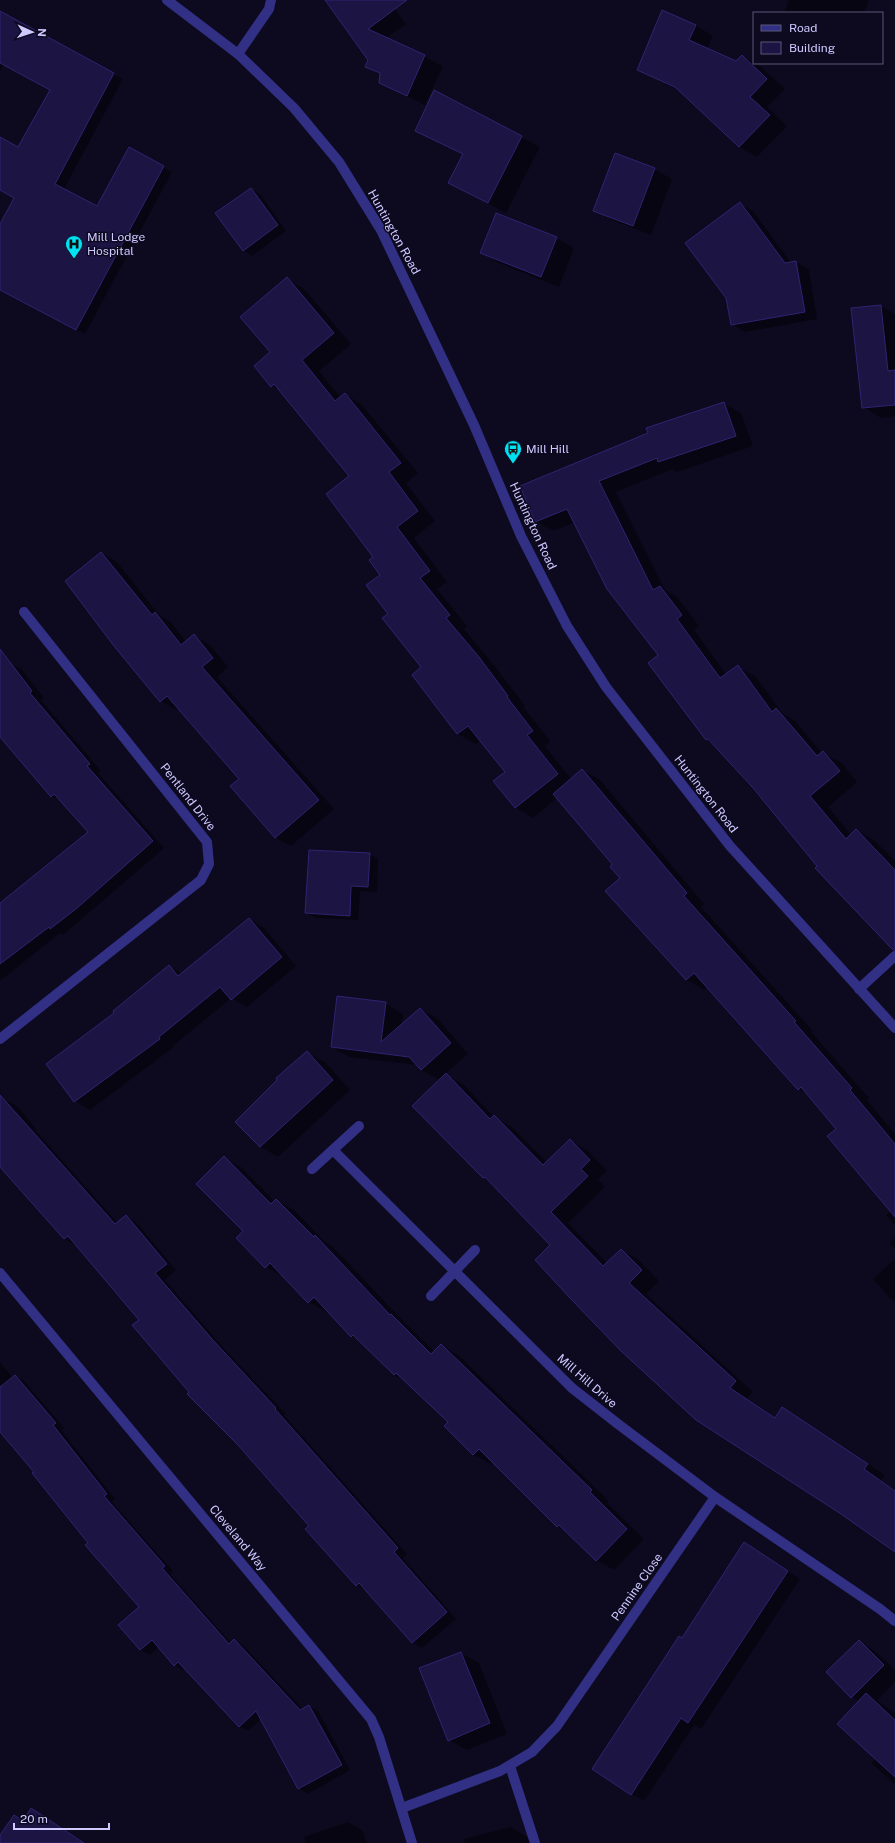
<svg xmlns="http://www.w3.org/2000/svg" width="895" height="1843" viewBox="0 0 895 1843" font-family="'Public Sans',sans-serif">
	<style>
		.shadow { fill: #0007; fill-rule: evenodd }
		.building { fill: #1c1443; stroke: #312372 }
		.lines { fill: none; stroke-linecap: round; stroke-linejoin: round }
		.service { stroke: #313085; stroke-width: 10 }
		.minor { stroke: #313085; stroke-width: 10 }
		.tertiary { stroke: #313085; stroke-width: 10 }
		.labels { text-anchor: middle; stroke-width: 3; stroke-linejoin: round; paint-order: stroke }
		.street-label { font-size: 12px; fill: #cec9ff; stroke: #0d0a20 }
		.poi-label { font-size: 12px; fill: #cec9ff; stroke: #0d0a20; text-anchor: start }
	</style>
	<rect width="100%" height="100%" fill="#0d0a20"/>
	<!-- shadow -->
	<g class="shadow">
		<path d="M 326,0 L 388,0 L 406,24 L 386,38 L 443,66 L 425,105 L 380,83 L 380,74 L 366,66 L 369,60 Z"/>
		<path d="M 789,0 L 869,0 L 864,13 L 784,13 Z"/>
		<path d="M 0,12 L 123,79 L 64,189 L 98,208 L 163,167 L 172,172 L 85,334 L 0,289 L 0,226 L 15,197 L 0,189 L 0,138 L 18,148 L 51,90 L 4,64 L 0,71 Z"/>
		<path d="M 695,25 L 713,36 L 707,49 L 737,62 L 742,56 L 760,66 L 785,89 L 767,107 L 787,126 L 757,157 L 740,147 L 681,91 L 638,69 Z"/>
		<path d="M 435,91 L 540,147 L 506,213 L 449,183 L 464,155 L 416,131 Z"/>
		<path d="M 654,169 L 672,179 L 651,235 L 612,220 L 594,210 Z"/>
		<path d="M 251,189 L 260,194 L 286,231 L 252,256 L 243,250 Z"/>
		<path d="M 740,204 L 753,211 L 791,263 L 796,262 L 809,270 L 817,319 L 745,332 L 732,324 L 727,298 Z"/>
		<path d="M 556,238 L 574,248 L 559,287 L 499,263 L 482,253 Z"/>
		<path d="M 287,279 L 304,289 L 351,344 L 319,371 L 341,398 L 345,394 L 362,405 L 418,473 L 406,483 L 435,521 L 414,538 L 447,582 L 437,589 L 467,626 L 464,629 L 497,669 L 525,706 L 524,708 L 550,741 L 545,746 L 571,779 L 582,770 L 600,780 L 704,904 L 701,907 L 813,1031 L 811,1032 L 869,1098 L 867,1100 L 895,1134 L 895,1225 L 886,1215 L 891,1211 L 838,1129 L 809,1095 L 798,1089 L 707,987 L 704,990 L 687,980 L 607,891 L 621,878 L 614,865 L 557,798 L 533,818 L 515,807 L 506,772 L 481,740 L 476,744 L 458,734 L 414,675 L 422,668 L 389,614 L 382,575 L 374,557 L 351,476 L 283,392 L 272,386 L 271,352 Z"/>
		<path d="M 880,306 L 895,314 L 895,416 L 881,418 L 863,407 Z"/>
		<path d="M 723,403 L 741,413 L 753,446 L 677,472 L 672,469 L 616,492 L 665,590 L 677,597 L 699,626 L 694,630 L 727,675 L 738,667 L 756,677 L 782,713 L 794,720 L 822,753 L 841,762 L 857,782 L 828,807 L 851,835 L 856,830 L 874,840 L 895,861 L 895,950 L 819,866 L 713,744 L 707,740 L 660,655 L 575,522 L 553,531 L 536,521 L 521,486 ZM 783,717 L 787,720 L 821,759 L 820,760 Z"/>
		<path d="M 101,553 L 117,562 L 160,616 L 171,622 L 186,642 L 194,636 L 209,644 L 228,667 L 217,677 L 334,809 L 291,846 L 276,838 L 232,786 L 241,779 L 179,708 L 176,710 L 161,701 Z"/>
		<path d="M 10,663 L 22,670 L 44,698 L 41,700 L 101,771 L 98,773 L 164,848 L 63,935 L 60,933 L 0,981 L 0,900 L 3,902 L 89,832 L 63,803 L 51,796 L 0,724 L 0,671 Z"/>
		<path d="M 370,854 L 378,859 L 377,892 L 360,891 L 358,920 L 315,918 L 307,913 Z"/>
		<path d="M 249,919 L 264,928 L 296,966 L 247,1007 L 231,998 L 173,1046 L 174,1047 L 90,1110 L 75,1101 L 47,1064 L 116,1013 L 169,966 L 183,974 Z"/>
		<path d="M 385,1003 L 403,1014 L 402,1025 L 420,1009 L 438,1019 L 468,1054 L 445,1074 L 464,1085 L 494,1117 L 512,1127 L 547,1163 L 571,1140 L 588,1151 L 607,1171 L 598,1179 L 605,1187 L 568,1223 L 607,1263 L 621,1250 L 639,1260 L 659,1281 L 646,1294 L 753,1392 L 747,1398 L 776,1418 L 800,1419 L 885,1475 L 881,1480 L 895,1490 L 895,1551 L 551,1245 L 491,1182 L 484,1178 L 440,1080 L 421,1070 L 418,1065 L 349,1057 L 332,1047 Z"/>
		<path d="M 307,1052 L 325,1062 L 350,1090 L 278,1157 L 261,1147 L 236,1122 Z"/>
		<path d="M 8,1101 L 18,1107 L 36,1129 L 35,1130 L 118,1223 L 126,1216 L 136,1222 L 176,1270 L 165,1280 L 222,1346 L 286,1414 L 284,1415 L 407,1554 L 403,1558 L 456,1619 L 422,1648 L 412,1642 L 366,1591 L 356,1585 L 310,1526 L 191,1392 L 140,1320 L 76,1243 L 74,1244 L 64,1239 L 0,1166 L 0,1108 Z"/>
		<path d="M 224,1157 L 242,1168 L 275,1202 L 276,1200 L 294,1210 L 326,1243 L 333,1247 L 405,1323 L 435,1352 L 441,1345 L 458,1355 L 609,1501 L 607,1503 L 644,1539 L 614,1570 L 596,1560 L 569,1533 L 557,1526 L 494,1462 L 492,1465 L 474,1455 L 445,1426 L 449,1422 L 408,1382 L 394,1375 L 362,1342 L 351,1336 L 328,1311 L 327,1312 L 309,1302 L 284,1277 L 266,1267 L 244,1231 Z"/>
		<path d="M 895,1238 L 895,1249 L 889,1243 Z"/>
		<path d="M 895,1259 L 895,1301 L 890,1298 L 873,1279 Z"/>
		<path d="M 0,1362 L 13,1378 L 15,1376 L 24,1381 L 64,1428 L 61,1430 L 115,1499 L 112,1502 L 173,1571 L 170,1574 L 231,1643 L 234,1640 L 243,1645 L 303,1709 L 309,1706 L 318,1711 L 350,1770 L 308,1794 L 299,1788 L 261,1719 L 248,1731 L 239,1726 L 185,1668 L 183,1670 L 174,1665 L 159,1647 L 150,1655 L 141,1650 L 119,1625 L 140,1607 L 35,1472 L 0,1430 Z"/>
		<path d="M 757,1551 L 800,1579 L 701,1729 L 694,1725 L 644,1801 L 632,1794 L 683,1639 Z"/>
		<path d="M 859,1641 L 876,1652 L 895,1670 L 895,1682 L 877,1700 L 895,1714 L 895,1784 L 871,1763 L 876,1758 L 859,1701 L 852,1697 Z"/>
		<path d="M 461,1653 L 479,1663 L 507,1734 L 467,1750 L 449,1740 Z"/>
		<path d="M 32,1809 L 81,1840 L 79,1843 L 0,1843 L 0,1837 L 23,1822 Z"/>
		<path d="M 348,1822 L 363,1831 L 367,1843 L 306,1843 L 304,1837 Z"/>
		<path d="M 511,1827 L 528,1838 L 530,1843 L 465,1843 L 464,1839 Z"/>
	</g>
	<!-- building -->
	<g class="building">
		<path d="M 325,0 L 407,0 L 368,29 L 425,55 L 407,96 L 379,83 L 380,73 L 365,67 L 368,60 Z"/>
		<path d="M 662,10 L 696,25 L 689,40 L 736,61 L 742,55 L 767,79 L 750,97 L 770,115 L 739,147 L 675,87 L 637,70 Z"/>
		<path d="M 0,11 L 114,73 L 55,184 L 97,206 L 129,147 L 164,166 L 76,330 L 0,290 L 0,224 L 14,198 L 0,190 L 0,137 L 18,147 L 50,90 L 0,63 Z"/>
		<path d="M 434,90 L 522,136 L 488,203 L 448,183 L 463,154 L 415,131 Z"/>
		<path d="M 615,153 L 655,168 L 633,226 L 593,211 Z"/>
		<path d="M 251,188 L 278,225 L 243,251 L 215,213 Z"/>
		<path d="M 740,202 L 785,263 L 796,261 L 805,312 L 731,325 L 726,298 L 685,243 Z"/>
		<path d="M 496,213 L 557,237 L 541,277 L 480,253 Z"/>
		<path d="M 287,277 L 334,333 L 302,360 L 335,401 L 345,393 L 401,463 L 389,472 L 418,511 L 397,527 L 430,571 L 420,578 L 450,615 L 446,618 L 479,657 L 508,696 L 507,697 L 533,731 L 527,735 L 558,774 L 515,808 L 493,781 L 505,772 L 468,726 L 457,734 L 412,675 L 421,667 L 382,618 L 388,614 L 366,585 L 380,575 L 369,560 L 373,557 L 326,494 L 349,476 L 274,384 L 271,387 L 254,366 L 270,352 L 240,317 Z"/>
		<path d="M 881,305 L 888,371 L 895,370 L 895,405 L 862,408 L 851,308 Z"/>
		<path d="M 724,402 L 736,436 L 658,462 L 657,458 L 599,481 L 653,590 L 660,586 L 682,615 L 677,619 L 720,678 L 738,665 L 772,712 L 776,708 L 817,756 L 823,751 L 840,771 L 810,796 L 846,839 L 856,829 L 895,870 L 895,950 L 893,950 L 815,868 L 817,866 L 752,787 L 708,739 L 706,740 L 666,687 L 648,663 L 658,655 L 607,589 L 567,509 L 535,522 L 520,486 L 648,433 L 646,428 Z"/>
		<path d="M 101,552 L 152,615 L 155,612 L 181,645 L 194,634 L 213,658 L 202,667 L 319,800 L 275,838 L 230,786 L 239,779 L 167,696 L 160,702 L 114,646 L 65,581 Z"/>
		<path d="M 0,649 L 32,691 L 30,693 L 90,764 L 87,766 L 153,841 L 77,908 L 50,929 L 49,927 L 0,964 L 0,903 L 88,832 L 54,794 L 51,797 L 0,737 Z"/>
		<path d="M 582,769 L 687,893 L 684,896 L 796,1021 L 794,1022 L 852,1088 L 850,1090 L 895,1144 L 895,1217 L 827,1136 L 836,1129 L 801,1087 L 798,1090 L 694,973 L 686,980 L 605,891 L 620,878 L 610,867 L 612,864 L 553,794 Z"/>
		<path d="M 309,850 L 370,853 L 368,887 L 351,886 L 350,916 L 305,913 Z"/>
		<path d="M 249,918 L 282,957 L 231,1000 L 220,987 L 159,1037 L 160,1039 L 74,1102 L 46,1064 L 114,1013 L 113,1011 L 169,965 L 178,976 Z"/>
		<path d="M 337,996 L 386,1002 L 381,1042 L 420,1008 L 451,1043 L 421,1070 L 409,1057 L 331,1047 Z"/>
		<path d="M 307,1051 L 333,1080 L 260,1147 L 235,1122 L 277,1080 L 276,1078 Z"/>
		<path d="M 446,1073 L 490,1119 L 494,1115 L 543,1165 L 570,1139 L 590,1160 L 581,1169 L 588,1176 L 551,1212 L 603,1266 L 621,1249 L 642,1270 L 629,1283 L 736,1381 L 730,1388 L 775,1418 L 782,1407 L 868,1464 L 864,1469 L 895,1491 L 895,1552 L 841,1514 L 696,1420 L 621,1351 L 570,1298 L 535,1260 L 550,1245 L 485,1177 L 483,1178 L 412,1106 Z"/>
		<path d="M 0,1095 L 115,1224 L 126,1215 L 167,1264 L 155,1273 L 212,1339 L 276,1408 L 275,1409 L 398,1548 L 394,1552 L 447,1612 L 412,1643 L 359,1583 L 356,1586 L 305,1529 L 309,1526 L 238,1445 L 187,1394 L 189,1392 L 132,1325 L 139,1320 L 68,1236 L 64,1239 L 0,1167 Z"/>
		<path d="M 224,1156 L 271,1204 L 276,1199 L 314,1237 L 315,1235 L 390,1315 L 391,1314 L 431,1354 L 441,1344 L 592,1490 L 590,1492 L 627,1529 L 596,1561 L 559,1525 L 557,1527 L 479,1449 L 473,1455 L 444,1426 L 448,1422 L 396,1373 L 394,1375 L 353,1335 L 351,1337 L 314,1297 L 308,1303 L 270,1263 L 265,1268 L 236,1238 L 243,1231 L 196,1184 Z"/>
		<path d="M 15,1375 L 56,1423 L 53,1425 L 107,1494 L 104,1496 L 165,1566 L 162,1568 L 229,1644 L 234,1639 L 300,1710 L 309,1705 L 342,1765 L 298,1789 L 256,1711 L 239,1727 L 178,1662 L 174,1666 L 152,1640 L 140,1650 L 118,1625 L 139,1607 L 85,1545 L 88,1543 L 32,1473 L 34,1472 L 0,1432 L 0,1387 Z"/>
		<path d="M 744,1542 L 788,1571 L 688,1723 L 681,1718 L 631,1795 L 592,1769 L 679,1636 L 682,1638 Z"/>
		<path d="M 859,1640 L 884,1665 L 851,1698 L 826,1672 Z"/>
		<path d="M 461,1652 L 490,1723 L 448,1741 L 419,1668 Z"/>
		<path d="M 866,1693 L 895,1720 L 895,1777 L 837,1724 Z"/>
		<path d="M 31,1808 L 84,1843 L 0,1843 L 0,1835 L 14,1815 L 23,1821 Z"/>
	</g>
	<g class="lines">
		<!-- service -->
		<g class="service">
			<path d="M 859,989 L 895,956"/>
			<path d="M 510,1766 L 535,1843"/>
		</g>
		<!-- minor -->
		<g class="minor">
			<path d="M 238,54 L 269,9 L 271,0"/>
			<path d="M 0,1039 L 201,880 L 209,864 L 207,842 L 24,612"/>
			<path d="M 333,1150 L 572,1388 L 618,1424 L 715,1497 L 880,1609 L 895,1621"/>
			<path d="M 312,1169 L 359,1126"/>
			<path d="M 0,1273 L 371,1719 L 379,1737 L 412,1843"/>
			<path d="M 431,1296 L 475,1250"/>
			<path d="M 402,1808 L 500,1771 L 532,1752 L 557,1726 L 715,1497"/>
		</g>
		<!-- tertiary -->
		<path class="tertiary" d="M 167,0 L 238,54 L 294,108 L 339,162 L 381,230 L 474,425 L 521,536 L 567,626 L 606,687 L 730,846 L 895,1028"/>
	</g>
	<!-- icons -->
	<defs>
		<g id="hospital-pin" transform="scale(0.9)"><path d="M0 17L-7.5 6A9.5 9.5 0 1 1 7.5 6Z" fill="#00e2f4" stroke="#0d0a20"/><path d="M-5-5h3v3.5h4V-5h3V5h-3V1.5h-4V5h-3Z" fill="#111"/></g>
		<g id="bus-pin" transform="scale(0.9)"><path d="M0 17L-7.5 6A9.5 9.5 0 1 1 7.5 6Z" fill="#00e2f4" stroke="#0d0a20"/><path d="M-5-6H5V4H4V6H2V4H-2V6H-4V4H-5ZM-3.5-4V0h7V-4ZM-3.5 1.2v1.5H-2V1.2ZM2 1.2v1.5H3.5V1.2Z" fill="#111"/></g>
	</defs>
	<g fill-rule="evenodd">
		<use href="#hospital-pin" x="74" y="244"/>
		<use href="#bus-pin" x="513" y="449"/>
	</g>
	<g class="labels">
		<!-- street labels -->
		<g class="street-label">
			<text transform="translate(394 232) rotate(61)" y="4">Huntington Road</text>
			<text transform="translate(533 526) rotate(65)" y="4">Huntington Road</text>
			<text transform="translate(706 794) rotate(52)" y="4">Huntington Road</text>
			<text transform="translate(188 797) rotate(52)" y="4">Pentland Drive</text>
			<text transform="translate(587 1381) rotate(41)" y="4">Mill Hill Drive</text>
			<text transform="translate(238 1538) rotate(50)" y="4">Cleveland Way</text>
			<text transform="translate(637 1587) rotate(-55)" y="4">Pennine Close</text>
		</g>
		<!-- poi labels -->
		<g class="poi-label">
			<text x="87" y="241">Mill Lodge<tspan x="87" dy="14">Hospital</tspan></text>
			<text x="526" y="453">Mill Hill</text>
		</g>
	</g>
	<!-- legend -->
	<rect x="753" y="12" width="130" height="52" fill="#0d0a20" stroke="#5a5679"/>
	<rect x="761" y="25" width="20" height="6" fill="#313085" stroke="#5a5679"/>
	<text x="789" y="32" font-size="12" fill="#cec9ff">Road</text>
	<rect x="761" y="42" width="20" height="12" fill="#1c1443" stroke="#5a5679"/>
	<text x="789" y="52" font-size="12" fill="#cec9ff">Building</text>
	<!-- north arrow -->
	<g transform="translate(32 32) rotate(93)" stroke="#0d0a20" stroke-width="3" paint-order="stroke">
	<path d="M0-3L7 15L0 10L-7 15Z" fill="#cec9ff"/>
	<text y="-6" font-size="11" font-weight="bold" text-anchor="middle" fill="#cec9ff">N</text>
	</g>
	<!-- scale -->
	<path d="M14 1823v6h95v-6" fill="none" stroke="#cec9ff" stroke-width="2"/>
	<text x="20" y="1823" font-size="12" fill="#cec9ff" stroke="#0d0a20" stroke-width="3" paint-order="stroke">20 m</text>
</svg>
